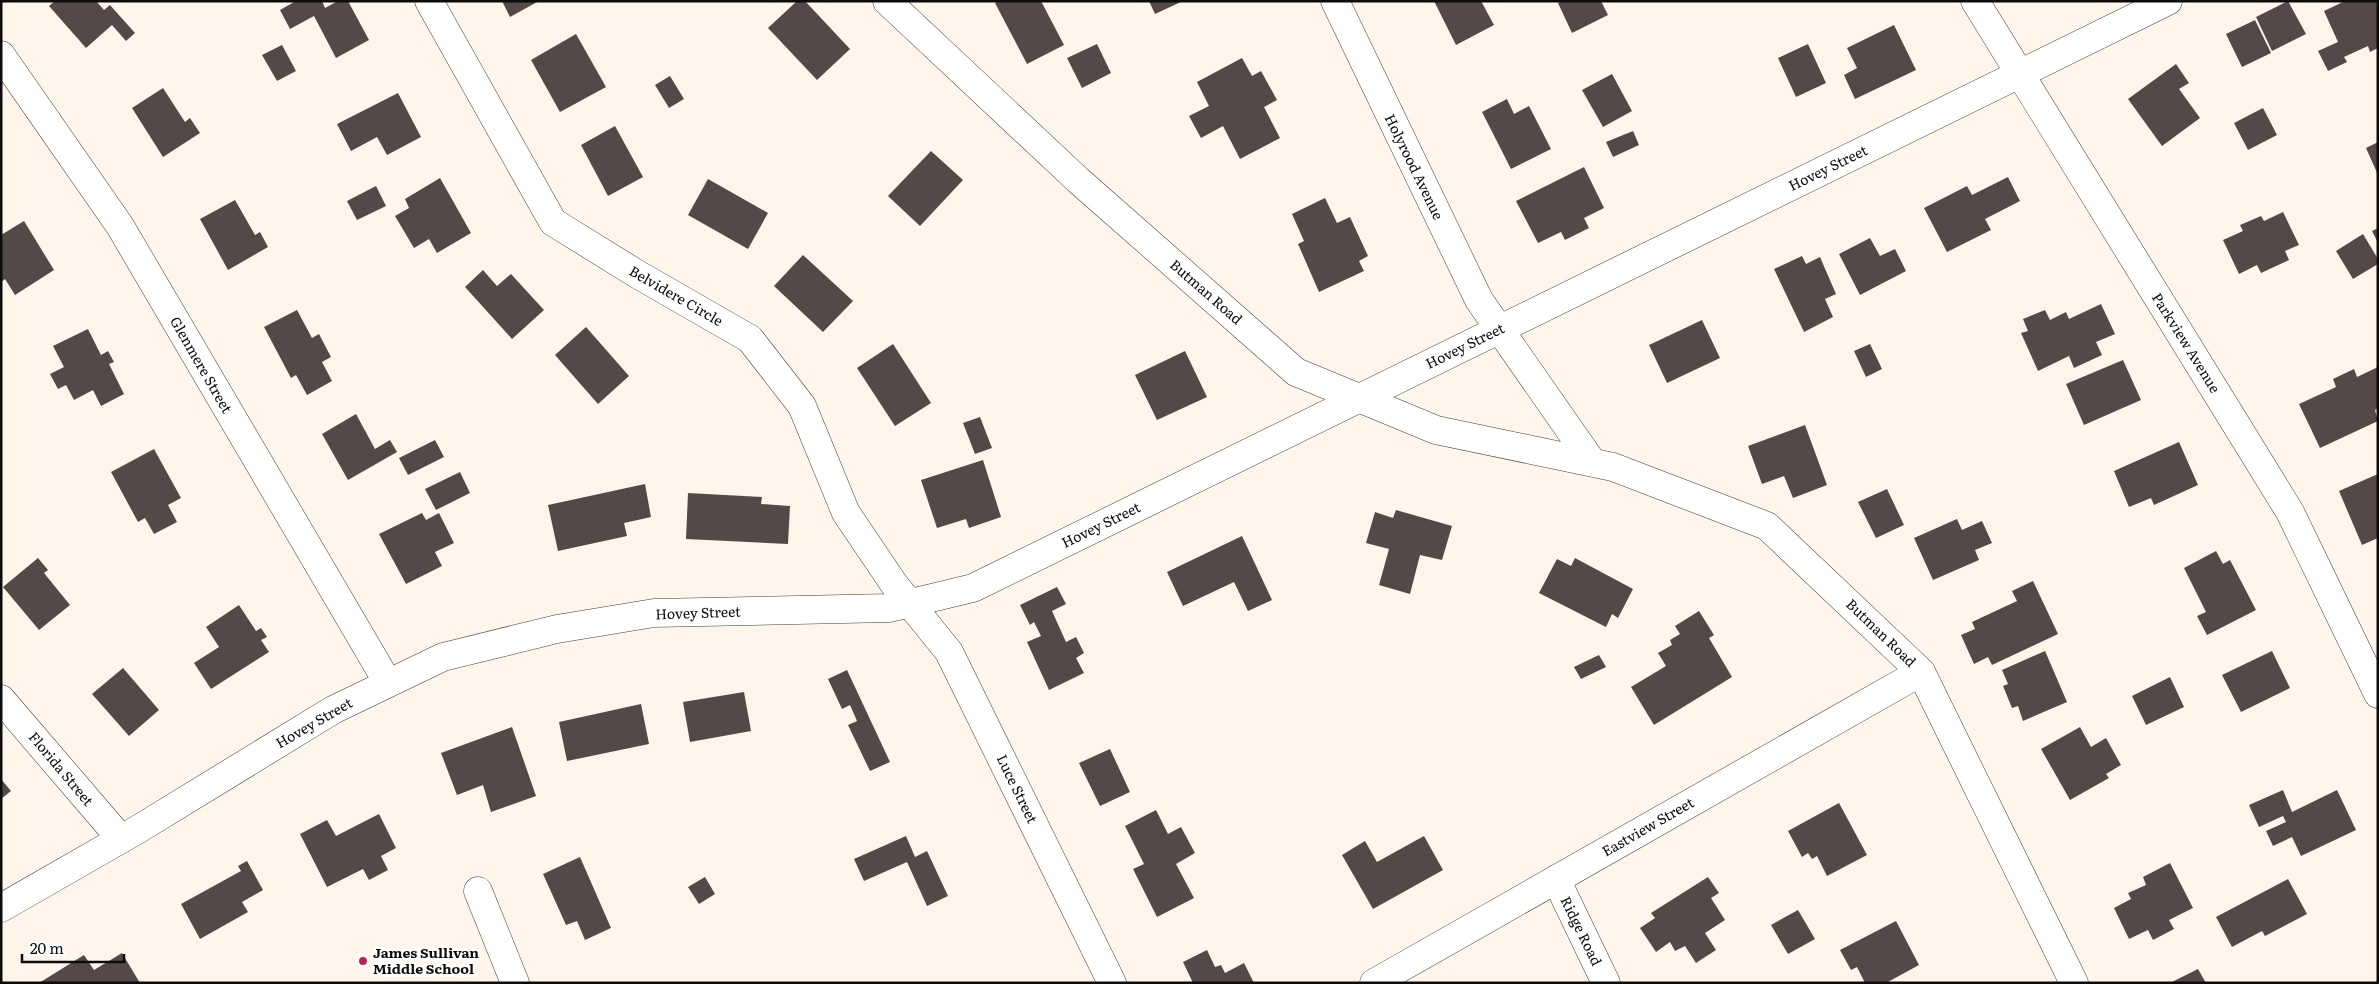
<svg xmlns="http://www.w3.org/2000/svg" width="2379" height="984" viewBox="0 0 2379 984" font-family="Literata,serif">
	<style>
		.building { fill: #544948 }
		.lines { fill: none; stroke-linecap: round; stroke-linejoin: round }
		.minor-casing { stroke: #3f3f3f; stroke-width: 29 }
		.minor { stroke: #fff; stroke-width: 28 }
		.poi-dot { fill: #bc2355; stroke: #fff; stroke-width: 2 }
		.labels { text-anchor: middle; stroke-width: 5; stroke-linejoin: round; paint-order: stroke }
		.street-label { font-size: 14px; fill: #0c0c0c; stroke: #fff }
		.poi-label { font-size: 14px; font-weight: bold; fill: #0c0c0c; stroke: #fff; text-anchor: start }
	</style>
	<rect width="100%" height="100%" fill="#fff5ea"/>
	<!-- building -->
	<g class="building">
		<path d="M 55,1 L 96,1 L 104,10 L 110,5 L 135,33 L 126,41 L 112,25 L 86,48 L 49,6 Z"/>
		<path d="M 296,1 L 322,1 L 325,8 L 338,1 L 348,1 L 369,40 L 336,58 L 314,16 L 290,29 L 280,10 Z"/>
		<path d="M 502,1 L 539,1 L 510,17 Z"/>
		<path d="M 797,1 L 805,1 L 850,49 L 817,80 L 768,28 Z"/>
		<path d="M 998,1 L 1041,1 L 1064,45 L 1027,64 L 995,3 Z"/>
		<path d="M 1149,1 L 1183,1 L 1155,14 Z"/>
		<path d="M 1434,1 L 1481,1 L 1494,25 L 1456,45 Z"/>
		<path d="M 1562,1 L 1601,1 L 1608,15 L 1572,33 L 1558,3 Z"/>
		<path d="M 2288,1 L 2306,34 L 2272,51 L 2256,17 Z"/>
		<path d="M 2345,1 L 2378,1 L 2378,48 L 2370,52 L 2368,46 L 2344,57 L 2347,62 L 2328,71 L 2318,51 L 2338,42 L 2324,11 Z"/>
		<path d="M 2255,20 L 2271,53 L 2242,67 L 2226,34 Z"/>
		<path d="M 1894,25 L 1916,70 L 1855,99 L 1844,75 L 1857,68 L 1847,48 Z"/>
		<path d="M 576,34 L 606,87 L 560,112 L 531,60 Z"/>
		<path d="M 1097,44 L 1111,73 L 1082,88 L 1067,58 Z"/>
		<path d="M 1808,44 L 1826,83 L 1796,97 L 1778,58 Z"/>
		<path d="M 282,45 L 296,71 L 277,81 L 262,55 Z"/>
		<path d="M 1242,58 L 1252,76 L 1261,71 L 1277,100 L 1264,107 L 1280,138 L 1240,159 L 1223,126 L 1201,138 L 1189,116 L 1209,106 L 1197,82 Z"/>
		<path d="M 2176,64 L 2189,83 L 2179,89 L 2200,118 L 2162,146 L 2128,99 Z"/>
		<path d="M 1612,74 L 1632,111 L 1603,127 L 1582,90 Z"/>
		<path d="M 670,76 L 684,99 L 669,108 L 655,85 Z"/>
		<path d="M 163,88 L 185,122 L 190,118 L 200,133 L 163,157 L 132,108 Z"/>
		<path d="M 398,93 L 421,137 L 387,155 L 377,137 L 351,151 L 337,124 Z"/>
		<path d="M 1507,99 L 1514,114 L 1529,106 L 1551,149 L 1511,169 L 1482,112 Z"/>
		<path d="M 2263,108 L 2277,135 L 2248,150 L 2234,123 Z"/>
		<path d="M 615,126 L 643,177 L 608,196 L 581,145 Z"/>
		<path d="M 1633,131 L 1639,145 L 1613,157 L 1606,142 Z"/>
		<path d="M 2378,142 L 2378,175 L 2366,148 Z"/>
		<path d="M 931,151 L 963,180 L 920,226 L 888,196 Z"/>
		<path d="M 1584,167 L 1604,208 L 1584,218 L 1589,228 L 1565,240 L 1561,232 L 1538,243 L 1516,201 Z"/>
		<path d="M 2008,177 L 2020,201 L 1985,219 L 1991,230 L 1947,252 L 1924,208 L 1967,186 L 1972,195 Z"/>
		<path d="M 440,178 L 471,233 L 437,253 L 429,239 L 414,248 L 395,216 L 409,208 L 405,199 Z"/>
		<path d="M 708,179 L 768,213 L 748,249 L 688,215 Z"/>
		<path d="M 376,186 L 386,206 L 357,220 L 347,201 Z"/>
		<path d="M 1325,198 L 1337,223 L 1350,217 L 1368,256 L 1359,261 L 1364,271 L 1319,292 L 1298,244 L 1304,241 L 1292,214 Z"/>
		<path d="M 235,200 L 255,235 L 260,232 L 268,247 L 228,270 L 200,219 Z"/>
		<path d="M 2283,212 L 2299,245 L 2285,251 L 2289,260 L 2261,273 L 2257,265 L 2239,274 L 2223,240 L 2243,231 L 2240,225 L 2261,216 L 2264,221 Z"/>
		<path d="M 24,221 L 54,270 L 15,295 L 5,279 L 1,282 L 1,235 Z"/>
		<path d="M 2378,228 L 2378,243 L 2372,231 Z"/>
		<path d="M 2363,234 L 2378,259 L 2378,264 L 2353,279 L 2336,251 Z"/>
		<path d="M 1870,238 L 1880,256 L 1895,249 L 1906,271 L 1860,295 L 1839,254 Z"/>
		<path d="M 803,255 L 853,301 L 823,332 L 774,286 Z"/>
		<path d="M 1802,256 L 1806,264 L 1820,257 L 1836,294 L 1825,299 L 1833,317 L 1804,332 L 1774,269 Z"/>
		<path d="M 483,270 L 497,286 L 511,274 L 544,310 L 512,339 L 465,287 Z"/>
		<path d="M 2101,304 L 2115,334 L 2096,342 L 2102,355 L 2074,368 L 2069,356 L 2038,371 L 2021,333 L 2028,331 L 2023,319 L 2045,310 L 2050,320 L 2066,312 L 2069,319 Z"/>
		<path d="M 297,310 L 312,338 L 319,334 L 331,357 L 322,362 L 332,381 L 307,395 L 296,375 L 291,378 L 264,327 Z"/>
		<path d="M 1702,320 L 1720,358 L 1667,383 L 1649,345 Z"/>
		<path d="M 586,327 L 629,376 L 598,404 L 555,355 Z"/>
		<path d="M 88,329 L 101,355 L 108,351 L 114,362 L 109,364 L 124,394 L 101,406 L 93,390 L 74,400 L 66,385 L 58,389 L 50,374 L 64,367 L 53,346 Z"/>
		<path d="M 893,344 L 931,403 L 895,426 L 857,368 Z"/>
		<path d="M 1870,344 L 1882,369 L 1866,377 L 1854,351 Z"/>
		<path d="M 1185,351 L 1207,397 L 1157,420 L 1135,375 Z"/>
		<path d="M 2123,360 L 2141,400 L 2084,425 L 2066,384 Z"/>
		<path d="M 2378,367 L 2378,408 L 2375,410 L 2378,421 L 2320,448 L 2299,404 L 2336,387 L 2333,379 L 2354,369 L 2357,377 Z"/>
		<path d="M 356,414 L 375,449 L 390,440 L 397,452 L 348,480 L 322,434 Z"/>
		<path d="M 980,417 L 992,448 L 975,454 L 963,423 Z"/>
		<path d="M 1805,425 L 1827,485 L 1793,498 L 1784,476 L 1762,484 L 1748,446 Z"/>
		<path d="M 435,440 L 444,457 L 408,475 L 399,458 Z"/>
		<path d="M 2179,442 L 2198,485 L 2154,505 L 2151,498 L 2129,507 L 2114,471 Z"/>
		<path d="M 154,449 L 181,498 L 168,505 L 177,522 L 154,534 L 145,518 L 138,522 L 111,472 Z"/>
		<path d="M 983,460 L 1001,517 L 969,528 L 966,519 L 937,528 L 921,480 Z"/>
		<path d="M 460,472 L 470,493 L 436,510 L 425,489 Z"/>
		<path d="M 2378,474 L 2378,538 L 2362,545 L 2339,491 Z"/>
		<path d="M 645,484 L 651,517 L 624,523 L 627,536 L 558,551 L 548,505 Z"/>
		<path d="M 1887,489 L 1904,525 L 1876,538 L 1858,502 Z"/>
		<path d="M 688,493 L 762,497 L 761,504 L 790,506 L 788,544 L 686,539 Z"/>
		<path d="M 1396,510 L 1452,526 L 1442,560 L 1420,555 L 1410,594 L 1379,585 L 1389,549 L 1366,543 L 1375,512 L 1393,518 Z"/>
		<path d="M 422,513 L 426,520 L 439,513 L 454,543 L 435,552 L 442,566 L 406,584 L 379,534 Z"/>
		<path d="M 1957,519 L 1962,530 L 1982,521 L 1992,543 L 1975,550 L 1979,560 L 1933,580 L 1914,538 Z"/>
		<path d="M 1242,536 L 1272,600 L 1248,611 L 1234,582 L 1183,606 L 1167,572 Z"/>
		<path d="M 2216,551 L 2223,564 L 2230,560 L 2256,610 L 2207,635 L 2197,616 L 2206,612 L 2184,568 Z"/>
		<path d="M 38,558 L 48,570 L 44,573 L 70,605 L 39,630 L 3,587 Z"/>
		<path d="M 1575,558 L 1633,589 L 1618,618 L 1612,614 L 1606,627 L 1539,593 L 1557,559 L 1571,566 Z"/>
		<path d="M 2033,581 L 2058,634 L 1992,665 L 1988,657 L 1974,664 L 1961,635 L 1975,629 L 1972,622 L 2017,601 L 2012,591 Z"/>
		<path d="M 1057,587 L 1066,604 L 1052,611 L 1066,642 L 1076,637 L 1084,653 L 1076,658 L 1084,673 L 1049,690 L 1027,642 L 1041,636 L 1034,622 L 1030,625 L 1020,605 Z"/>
		<path d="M 239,605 L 256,631 L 261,628 L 267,637 L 261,640 L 269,652 L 211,689 L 194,663 L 219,647 L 206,627 Z"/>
		<path d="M 1699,611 L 1714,635 L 1709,638 L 1732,677 L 1654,725 L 1631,687 L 1666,666 L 1658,653 L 1672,645 L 1670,640 L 1680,634 L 1675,626 Z"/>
		<path d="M 2045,651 L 2067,702 L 2023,721 L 2018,706 L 2012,708 L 2003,686 L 2008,684 L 2002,670 Z"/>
		<path d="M 2272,651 L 2290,688 L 2241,712 L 2222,675 Z"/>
		<path d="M 1599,655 L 1606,667 L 1581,679 L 1574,667 Z"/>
		<path d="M 123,668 L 159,710 L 129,736 L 92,694 Z"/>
		<path d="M 847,670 L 890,762 L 870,771 L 848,725 L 857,721 L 850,705 L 842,709 L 828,679 Z"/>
		<path d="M 2170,677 L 2184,707 L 2146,725 L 2132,696 Z"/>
		<path d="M 744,692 L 751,731 L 690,742 L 683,702 Z"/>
		<path d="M 641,704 L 649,744 L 567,761 L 559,722 Z"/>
		<path d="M 512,727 L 536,796 L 491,812 L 483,785 L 457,795 L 441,753 Z"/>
		<path d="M 2080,727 L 2091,747 L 2106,738 L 2121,765 L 2106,774 L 2109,778 L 2070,800 L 2041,749 Z"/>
		<path d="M 1110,749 L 1130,792 L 1100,806 L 1079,763 Z"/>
		<path d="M 1,779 L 11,791 L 1,799 Z"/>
		<path d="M 2283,790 L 2292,812 L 2337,790 L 2356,830 L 2301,856 L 2292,837 L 2273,846 L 2266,831 L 2286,822 L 2283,816 L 2259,827 L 2249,805 Z"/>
		<path d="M 1839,803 L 1867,855 L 1827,876 L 1817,856 L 1812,859 L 1808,853 L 1802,857 L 1788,831 Z"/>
		<path d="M 1156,810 L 1168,834 L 1181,827 L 1195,853 L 1176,864 L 1194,898 L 1157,917 L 1133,869 L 1144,864 L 1125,826 Z"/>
		<path d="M 379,814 L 396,848 L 381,856 L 388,870 L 369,880 L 363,869 L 327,887 L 300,834 L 327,820 L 336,836 Z"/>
		<path d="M 906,836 L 915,857 L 927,851 L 948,896 L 927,906 L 907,862 L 864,881 L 854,859 Z"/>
		<path d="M 1424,836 L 1443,870 L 1373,909 L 1342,855 L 1365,841 L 1377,862 Z"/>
		<path d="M 580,857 L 611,928 L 585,940 L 577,921 L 566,925 L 543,874 Z"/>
		<path d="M 247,861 L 263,890 L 242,902 L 248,912 L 200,939 L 181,904 L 241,871 L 238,866 Z"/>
		<path d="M 2170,863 L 2193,908 L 2169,920 L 2174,929 L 2153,940 L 2148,930 L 2129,939 L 2114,908 L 2131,899 L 2128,893 L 2146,885 L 2143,877 Z"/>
		<path d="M 705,877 L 715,894 L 699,904 L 688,887 Z"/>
		<path d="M 1708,877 L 1719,893 L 1711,898 L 1725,920 L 1705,933 L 1716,950 L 1696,963 L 1685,946 L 1675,951 L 1670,942 L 1656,952 L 1640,928 L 1655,918 L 1651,913 Z"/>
		<path d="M 2288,879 L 2307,914 L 2265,936 L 2262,931 L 2232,947 L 2216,917 Z"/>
		<path d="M 1798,910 L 1815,939 L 1788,954 L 1771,925 Z"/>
		<path d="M 1896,921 L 1919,965 L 1886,983 L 1865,983 L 1857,967 L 1851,970 L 1840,950 Z"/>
		<path d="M 1207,950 L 1215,967 L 1221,965 L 1225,973 L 1244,963 L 1254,983 L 1193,983 L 1183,962 Z"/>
		<path d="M 122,953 L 140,983 L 39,983 L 84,955 L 94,970 Z"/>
		<path d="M 2198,969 L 2206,983 L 2170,983 Z"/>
	</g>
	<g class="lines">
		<!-- minor casing -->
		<g class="minor-casing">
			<g id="minor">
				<path d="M 429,1 L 553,222 L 637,274 L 750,339 L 802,406 L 846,513 L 894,584 L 949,652 L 1112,983"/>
				<path d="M 887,1 L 1078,180 L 1296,372 L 1436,430 L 1613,467 L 1767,526 L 1921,672 L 2074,983"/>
				<path d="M 1335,1 L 1479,300 L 1592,462"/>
				<path d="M 1975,1 L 2290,512 L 2378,694"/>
				<path d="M 1,55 L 120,226 L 388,683"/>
				<path d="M 1,699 L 121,839"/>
				<path d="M 1556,879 L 1606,983"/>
				<path d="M 478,891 L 515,983"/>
				<path d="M 1,908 L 137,830 L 333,710 L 443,657 L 557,629 L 654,613 L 890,608 L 973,588 L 2168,1"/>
				<path d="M 1374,983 L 1921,672"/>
			</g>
		</g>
		<!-- minor -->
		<use href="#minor" class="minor"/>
	</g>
	<!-- markers -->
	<circle class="poi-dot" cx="363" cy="961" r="5"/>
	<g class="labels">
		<!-- street labels -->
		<g class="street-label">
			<text transform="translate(1414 167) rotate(64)" y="5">Holyrood Avenue</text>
			<text transform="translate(1828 168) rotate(-26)" y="5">Hovey Street</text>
			<text transform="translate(1206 292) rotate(41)" y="5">Butman Road</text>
			<text transform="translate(676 296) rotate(30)" y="5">Belvidere Circle</text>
			<text transform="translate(2186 343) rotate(58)" y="5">Parkview Avenue</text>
			<text transform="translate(1465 346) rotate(-26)" y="5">Hovey Street</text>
			<text transform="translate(201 365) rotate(60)" y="5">Glenmere Street</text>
			<text transform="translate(1101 525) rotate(-26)" y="5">Hovey Street</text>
			<text transform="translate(698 613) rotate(-2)" y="5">Hovey Street</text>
			<text transform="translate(1881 633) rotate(44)" y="5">Butman Road</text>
			<text transform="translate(314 723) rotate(-30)" y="5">Hovey Street</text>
			<text transform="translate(61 769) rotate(50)" y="5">Florida Street</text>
			<text transform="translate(1017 789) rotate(64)" y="5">Luce Street</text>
			<text transform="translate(1648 827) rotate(-30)" y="5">Eastview Street</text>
			<text transform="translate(1581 931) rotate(64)" y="5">Ridge Road</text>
		</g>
		<!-- poi labels -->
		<g class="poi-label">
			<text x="373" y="958">James Sullivan<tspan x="373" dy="16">Middle School</tspan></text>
		</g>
	</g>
	<!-- border -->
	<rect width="2379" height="984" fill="none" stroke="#0c0c0c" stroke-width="5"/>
	<!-- scale -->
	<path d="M22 954v8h102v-8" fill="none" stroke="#0c0c0c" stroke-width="2.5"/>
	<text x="30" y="954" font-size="15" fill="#0c0c0c" stroke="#ffffff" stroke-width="4" paint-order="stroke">20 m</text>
</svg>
